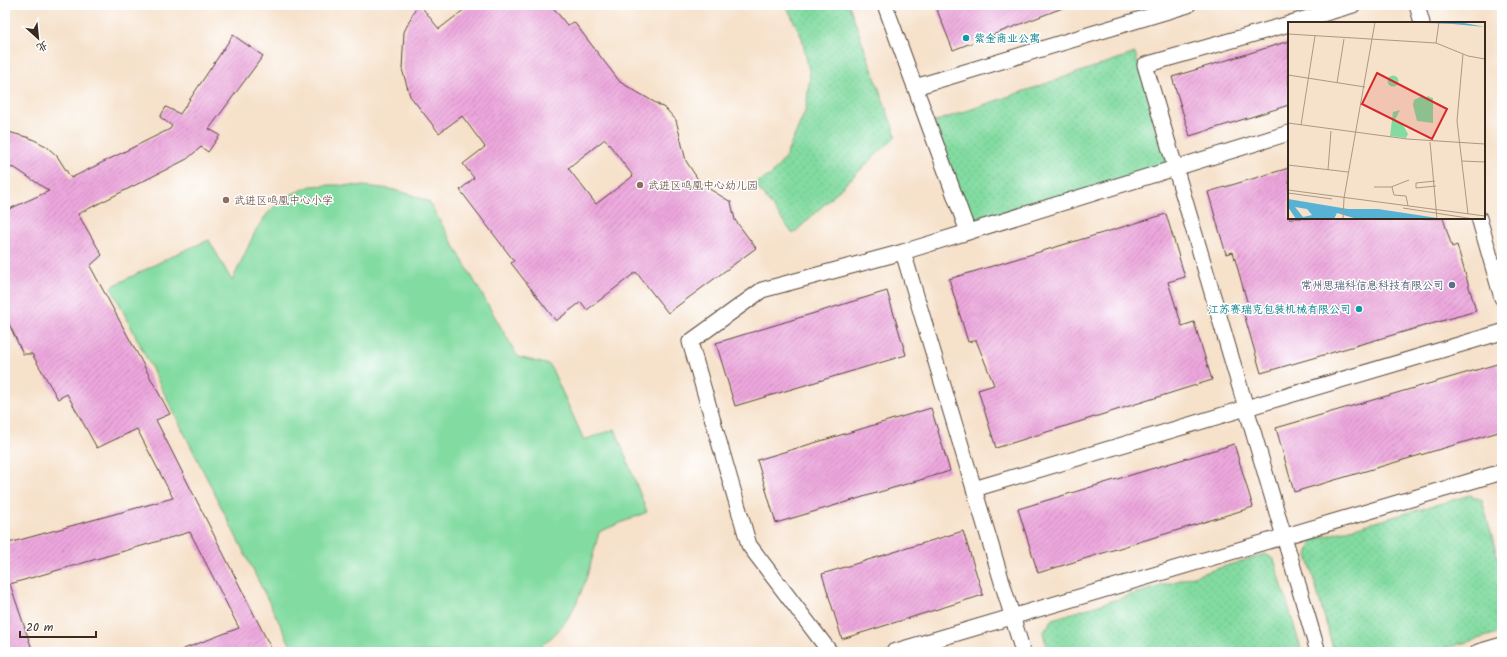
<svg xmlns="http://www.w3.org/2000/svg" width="1507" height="657" viewBox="0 0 1507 657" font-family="Kalam,'LXGW WenKai TC',sans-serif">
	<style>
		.grass { fill: url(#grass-dots); stroke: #5e8260 }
		.pitch { fill: #82dba1; stroke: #5e8260 }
		.building { fill: url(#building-hatch); fill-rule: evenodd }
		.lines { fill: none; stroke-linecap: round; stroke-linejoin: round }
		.lane-casing { stroke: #574538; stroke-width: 17 }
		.lane { stroke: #fff; stroke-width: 15 }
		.culture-dot { fill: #0f9aa8; stroke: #fff; stroke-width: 1.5 }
		.education-dot { fill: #8d6e63; stroke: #fff; stroke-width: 1.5 }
		.service-dot { fill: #5c6f8a; stroke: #fff; stroke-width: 1.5 }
		.labels { text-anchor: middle; stroke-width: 3; stroke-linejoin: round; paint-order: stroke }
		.culture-label { font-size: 11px; fill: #0d838f; stroke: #fff; text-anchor: start }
		.education-label { font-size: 11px; fill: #785e54; stroke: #fff; text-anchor: start }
		.service-label { font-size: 11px; fill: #4e5e75; stroke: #fff; text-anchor: end }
		.inset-road { fill: none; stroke: #ab9885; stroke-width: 1 }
		.view { fill: #d62828; fill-opacity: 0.15; stroke: #d62828; stroke-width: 2 }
		.inset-edge { fill: none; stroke: #3b2a1e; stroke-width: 2 }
	</style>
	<defs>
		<pattern id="grass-dots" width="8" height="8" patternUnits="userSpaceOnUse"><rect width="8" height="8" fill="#82dba1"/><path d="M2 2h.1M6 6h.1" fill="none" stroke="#71bc8a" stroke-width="1.8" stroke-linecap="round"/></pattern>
		<pattern id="building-hatch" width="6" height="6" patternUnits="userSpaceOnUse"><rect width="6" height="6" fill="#eda7dd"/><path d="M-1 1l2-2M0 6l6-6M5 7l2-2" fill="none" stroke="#c188b3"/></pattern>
	</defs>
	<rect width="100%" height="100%" fill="#fff"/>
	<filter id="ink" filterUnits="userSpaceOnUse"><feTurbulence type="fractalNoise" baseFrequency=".025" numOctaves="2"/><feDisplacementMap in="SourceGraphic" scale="8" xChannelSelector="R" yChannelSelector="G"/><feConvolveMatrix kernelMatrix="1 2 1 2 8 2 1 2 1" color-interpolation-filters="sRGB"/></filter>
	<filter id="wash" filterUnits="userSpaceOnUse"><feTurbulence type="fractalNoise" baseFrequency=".012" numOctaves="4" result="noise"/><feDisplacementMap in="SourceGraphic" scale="16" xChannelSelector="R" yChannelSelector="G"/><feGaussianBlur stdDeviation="0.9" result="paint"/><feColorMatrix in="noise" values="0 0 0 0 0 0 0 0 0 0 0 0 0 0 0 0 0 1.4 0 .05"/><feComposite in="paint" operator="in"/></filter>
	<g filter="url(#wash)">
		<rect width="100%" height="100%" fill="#f6e1ca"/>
		<!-- grass -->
		<g class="grass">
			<path d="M 783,5 L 849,5 L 896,136 L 793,234 L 755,184 L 771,175 L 785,158 L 806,109 L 810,76 L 802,38 L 788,9 Z"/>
			<path d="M 1135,53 L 1170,165 L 972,227 L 934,122 Z"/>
			<path d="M 1470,495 L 1482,500 L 1502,573 L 1502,632 L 1432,652 L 1334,652 L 1307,555 L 1312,540 Z"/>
			<path d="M 1265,554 L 1274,559 L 1302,652 L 1048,652 L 1043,632 L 1053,619 Z"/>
		</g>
		<!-- pitch -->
		<path class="pitch" d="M 332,185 C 367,186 396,186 429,202 L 518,357 L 550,365 L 584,440 L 615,429 L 647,512 L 599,532 C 587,578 577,627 531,652 L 294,652 L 111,287 L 176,254 L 209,240 L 232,281 L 256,230 L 268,213 L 283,198 L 311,186 Z"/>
		<g id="blocks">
			<!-- building -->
			<g class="building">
				<path d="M 417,5 L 420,5 L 439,29 L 470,5 L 551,5 L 567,25 L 574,22 L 620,82 L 666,109 L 676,120 L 686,161 L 701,184 L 731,202 L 735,220 L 756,248 L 668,313 L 636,272 L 587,310 L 581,302 L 556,321 L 511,263 L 514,261 L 460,190 L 474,178 L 463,164 L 485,147 L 462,116 L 439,133 L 410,96 L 402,69 L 404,32 ZM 605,139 L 633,176 L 596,204 L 568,168 Z"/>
				<path d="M 935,5 L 1064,5 L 1065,7 L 953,50 Z"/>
				<path d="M 233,35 L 263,56 L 209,129 L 220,135 L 208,152 L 201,147 L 187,159 L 78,214 L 102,255 L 90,266 L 170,414 L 156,420 L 273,652 L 181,652 L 181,650 L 239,628 L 190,532 L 10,584 L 33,652 L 5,652 L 5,544 L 173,498 L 137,429 L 97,448 L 67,394 L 58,399 L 32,354 L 23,354 L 5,315 L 5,211 L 49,191 L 15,168 L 5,167 L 5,131 L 30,138 L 46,146 L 57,156 L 71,178 L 170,129 L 172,126 L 160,117 L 166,107 L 180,114 Z"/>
				<path d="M 1289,41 L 1289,105 L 1190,136 L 1172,77 Z"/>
				<path d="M 1289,168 L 1289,218 L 1443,218 L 1452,247 L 1457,245 L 1476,311 L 1261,373 L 1242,307 L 1248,305 L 1233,252 L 1226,254 L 1208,192 Z"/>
				<path d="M 1166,214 L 1185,277 L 1168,282 L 1182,326 L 1194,322 L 1212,380 L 996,448 L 978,390 L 994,385 L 976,340 L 968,342 L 949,279 Z"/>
				<path d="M 887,291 L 906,355 L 735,406 L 716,343 Z"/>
				<path d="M 1497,364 L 1502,381 L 1502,431 L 1294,492 L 1276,428 Z"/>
				<path d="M 931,408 L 950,471 L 776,523 L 757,460 Z"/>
				<path d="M 1234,444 L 1253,507 L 1038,573 L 1018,509 Z"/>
				<path d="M 963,531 L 983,595 L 842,639 L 822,574 Z"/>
			</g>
		</g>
	</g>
	<g filter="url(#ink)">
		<use href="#blocks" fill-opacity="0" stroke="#574538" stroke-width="1"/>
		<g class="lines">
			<!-- lane casing -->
			<g class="lane-casing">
				<g id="lane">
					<path d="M 885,5 L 968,232"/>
					<path d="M 1417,5 L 1422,23"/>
					<path d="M 1291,23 L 1353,5"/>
					<path d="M 1289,24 L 1145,65 L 1318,652"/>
					<path d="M 915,87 L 1188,5"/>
					<path d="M 1479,218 L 1502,298"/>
					<path d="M 903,252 L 1023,652"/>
					<path d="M 974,489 L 1502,332"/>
					<path d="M 830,652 L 749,545 L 690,342 L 762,290 L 903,252 L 1289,133"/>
					<path d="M 893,652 L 1502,472"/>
					<path d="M 1478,652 L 1502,645"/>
				</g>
			</g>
			<!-- lane -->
			<use href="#lane" class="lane"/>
		</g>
	</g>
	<!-- markers -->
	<g class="culture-dot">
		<circle cx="966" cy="38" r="4"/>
		<circle cx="1359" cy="309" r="4"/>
	</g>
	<g class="education-dot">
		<circle cx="640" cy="185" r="4"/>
		<circle cx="226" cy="200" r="4"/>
	</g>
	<circle class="service-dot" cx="1452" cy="285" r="4"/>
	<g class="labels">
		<!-- culture labels -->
		<g class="culture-label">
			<text x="974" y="42">紫金商业公寓</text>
			<text x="1351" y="313" text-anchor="end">江苏赛瑞克包装机械有限公司</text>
		</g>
		<!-- education labels -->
		<g class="education-label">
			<text x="648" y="189">武进区鸣凰中心幼儿园</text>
			<text x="234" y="204">武进区鸣凰中心小学</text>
		</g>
		<!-- service labels -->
		<g class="service-label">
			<text x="1444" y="289">常州思瑞科信息科技有限公司</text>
		</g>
	</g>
	<!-- overview -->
	<g transform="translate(1288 22)">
		<rect width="197" height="197" fill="#f6e1ca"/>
		<path d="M99.5 59a5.5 5.5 0 1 1 11 0a5.5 5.5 0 1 1-11 0ZM 112,88 L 107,98 L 115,103 L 120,112 L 118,116 L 102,114 L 105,90 Z" fill="#82dba1"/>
		<path d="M 139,74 L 145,76 L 145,101 L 129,99 L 125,83 L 126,78 L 134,74 L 139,76 Z" fill="#82dba1"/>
		<path d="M 112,0 L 171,0 L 197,5 L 165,2 ZM 0,177 L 60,187 L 90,187 L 156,197 L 69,197 L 49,191 L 46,197 L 8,197 L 0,185 ZM 7,185 L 19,187 L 24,193 L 15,195 Z" fill="#58b2d5" fill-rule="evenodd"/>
		<path class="inset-road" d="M 0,12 L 148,21 L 180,34 L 197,37M 148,21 L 151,0M 175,32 L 169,99 L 180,192M 0,53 L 77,65M 49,61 L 56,17M 0,101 L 119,117 L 197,122M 13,103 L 27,14M 142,120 L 149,197M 174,139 L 197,140M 0,143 L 60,150M 40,148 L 43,109M 147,159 L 128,161 L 128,166 L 148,164M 86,165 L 103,165 L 121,158M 104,165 L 106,173 L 118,174 L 120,184M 0,168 L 197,194M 0,171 L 44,177M 56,176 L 87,0M 115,186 L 186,197M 55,197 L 56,176"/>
		<path class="view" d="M 89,51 L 159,87 L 144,117 L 74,82 Z"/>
		<rect width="197" height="197" class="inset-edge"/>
	</g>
	<!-- margin -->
	<rect width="1507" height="657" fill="none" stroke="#fff" stroke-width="20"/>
	<!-- north arrow -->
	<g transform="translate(38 38) rotate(153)" stroke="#ffffff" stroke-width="3" paint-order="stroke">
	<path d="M0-3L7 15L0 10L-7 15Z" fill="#3b2a1e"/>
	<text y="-6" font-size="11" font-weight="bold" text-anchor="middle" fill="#3b2a1e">北</text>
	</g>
	<!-- scale -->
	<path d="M20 631v6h76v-6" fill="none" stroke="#3b2a1e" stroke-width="2"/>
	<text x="26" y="631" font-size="12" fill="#3b2a1e" stroke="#ffffff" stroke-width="3" paint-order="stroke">20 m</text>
</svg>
